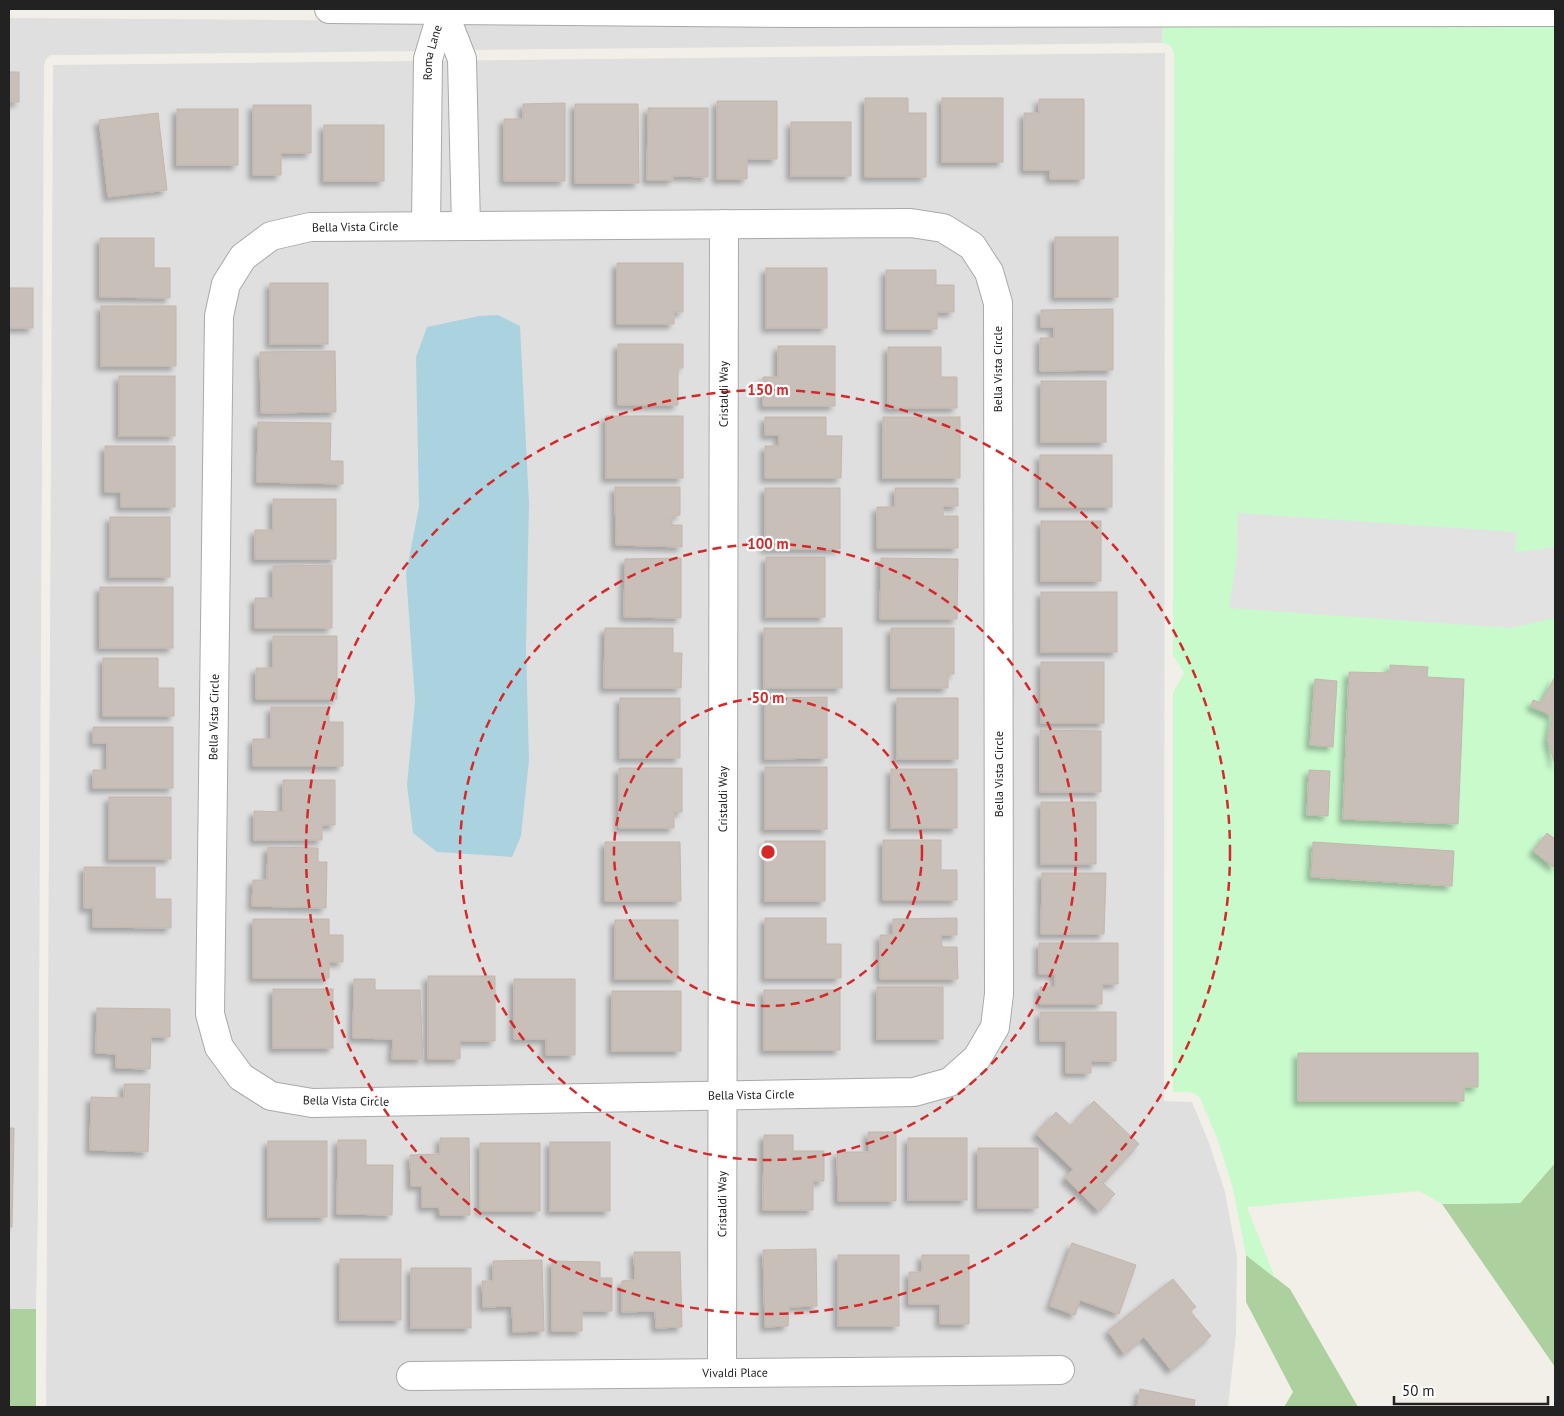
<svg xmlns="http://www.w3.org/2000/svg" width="1564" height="1416" viewBox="0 0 1564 1416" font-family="'PT Sans',sans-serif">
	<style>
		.residential { fill: #e0dfdf }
		.forest { fill: #add19e }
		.park { fill: #c8facc }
		.parking { fill: #e2e2e2 }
		.water { fill: #aad3df }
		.building { fill: #c7bfb8; stroke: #c4b6ab; filter: url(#shadow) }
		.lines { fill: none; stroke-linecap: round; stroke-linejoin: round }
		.minor-casing { stroke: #a9a9a9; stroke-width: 30 }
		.minor { stroke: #fff; stroke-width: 28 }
		.ring { fill: none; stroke: #d62828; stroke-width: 2.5; stroke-dasharray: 9 6 }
		.labels { text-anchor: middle; stroke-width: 4.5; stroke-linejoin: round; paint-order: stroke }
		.street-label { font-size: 12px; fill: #222; stroke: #fff }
		.centre { fill: #d62828; stroke: #fff; stroke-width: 2.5 }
		.ring-label { font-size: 15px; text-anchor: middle; font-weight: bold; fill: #d62828; stroke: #fff; stroke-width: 4.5; stroke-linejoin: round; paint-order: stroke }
	</style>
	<defs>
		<filter id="shadow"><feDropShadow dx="-4.5" dy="4.5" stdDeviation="2.5" flood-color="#0004"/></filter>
	</defs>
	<rect width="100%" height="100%" fill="#f2efe9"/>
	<!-- residential -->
	<g class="residential">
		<path d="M 9,18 L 428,21 L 420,51 L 68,55 L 51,55 L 46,59 L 44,65 L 38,1207 L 36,1309 L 9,1309 Z"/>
		<path d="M 459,21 L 1163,25 L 1162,43 L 470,50 Z"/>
		<path d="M 1165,53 L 1164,1101 L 1192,1102 L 1209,1143 L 1225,1192 L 1237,1256 L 1236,1334 L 1228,1407 L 46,1407 L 53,65 Z"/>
	</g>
	<!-- forest -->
	<g class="forest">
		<path d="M 1555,1163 L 1555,1367 L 1442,1204 L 1520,1203 Z"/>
		<path d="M 1246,1255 L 1290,1289 L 1358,1407 L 1284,1407 L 1293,1392 L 1246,1302 Z"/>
		<rect x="9" y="1309" width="27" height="98"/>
	</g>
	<!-- park -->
	<path class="park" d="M 1555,24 L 1555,1163 L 1520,1203 L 1442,1204 L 1419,1191 L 1247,1207 L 1275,1278 L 1246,1255 L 1233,1189 L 1218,1140 L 1200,1098 C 1194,1090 1183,1092 1173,1092 L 1173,693 L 1184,673 L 1173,655 L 1174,53 L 1170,45 L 1162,43 L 1163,25 Z"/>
	<!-- parking -->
	<path class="parking" d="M 1238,513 L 1517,532 L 1515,552 L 1555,547 L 1555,618 L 1510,628 L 1229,608 L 1237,556 Z"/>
	<!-- water -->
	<path class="water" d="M 498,315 L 520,326 L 529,503 L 526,648 L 529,760 L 521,836 L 512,857 L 437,852 L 413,833 L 407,785 L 415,701 L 406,573 L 419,507 L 416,357 L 427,327 L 479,316 Z"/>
	<!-- building -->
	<g class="building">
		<rect x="9" y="72" width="10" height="30"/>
		<path d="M 865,98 L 908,98 L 908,113 L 926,113 L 926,177 L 865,177 Z"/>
		<rect x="942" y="98" width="61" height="64"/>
		<path d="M 1039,99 L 1084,99 L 1084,179 L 1050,179 L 1050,170 L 1024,170 L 1024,113 L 1039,113 Z"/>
		<path d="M 717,101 L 777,101 L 777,159 L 747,159 L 747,179 L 717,179 Z"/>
		<path d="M 565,103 L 565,181 L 504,181 L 504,119 L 523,119 L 523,104 Z"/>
		<path d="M 575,104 L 638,104 L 639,183 L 575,183 Z"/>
		<path d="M 253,105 L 311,105 L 311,153 L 281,153 L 281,175 L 253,175 Z"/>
		<path d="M 648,108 L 708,108 L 708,177 L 673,176 L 673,180 L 647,180 Z"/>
		<rect x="177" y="109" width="61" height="56"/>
		<path d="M 158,113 L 167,190 L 108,197 L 99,120 Z"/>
		<rect x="791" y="122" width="60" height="54"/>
		<rect x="324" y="125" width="60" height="56"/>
		<rect x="1055" y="237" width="63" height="60"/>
		<path d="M 100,238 L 154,238 L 154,268 L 170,268 L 170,298 L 100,297 Z"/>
		<path d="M 617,263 L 683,263 L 683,312 L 674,312 L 674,324 L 617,324 Z"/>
		<rect x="766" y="268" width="61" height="60"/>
		<path d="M 886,270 L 936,270 L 936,285 L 954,285 L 954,312 L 937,312 L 937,329 L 886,329 Z"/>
		<rect x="270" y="283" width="58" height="61"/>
		<rect x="9" y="288" width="24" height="40"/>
		<rect x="101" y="306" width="75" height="60"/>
		<path d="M 1113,309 L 1113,370 L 1040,371 L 1040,338 L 1054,338 L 1054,327 L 1041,327 L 1041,310 Z"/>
		<path d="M 618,344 L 683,344 L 683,368 L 678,368 L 678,405 L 618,405 Z"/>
		<path d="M 778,346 L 835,346 L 835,406 L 763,406 L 763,377 L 778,377 Z"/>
		<path d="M 888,347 L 941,347 L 941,377 L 957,377 L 957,408 L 888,408 Z"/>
		<path d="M 335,351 L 336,412 L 261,413 L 260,352 Z"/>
		<rect x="119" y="376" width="56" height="60"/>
		<rect x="1041" y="381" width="65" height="61"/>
		<rect x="606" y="416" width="77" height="62"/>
		<path d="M 765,417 L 826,417 L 826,436 L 842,436 L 841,478 L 765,478 L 765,446 L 779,446 L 779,435 L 765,435 Z"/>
		<rect x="883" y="417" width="77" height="61"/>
		<path d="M 258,422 L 331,423 L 330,461 L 343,461 L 343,484 L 257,482 Z"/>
		<path d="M 105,446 L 175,446 L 175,507 L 121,507 L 121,492 L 105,492 Z"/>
		<rect x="1040" y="455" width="72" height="52"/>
		<path d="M 615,487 L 680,487 L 680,515 L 672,516 L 672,525 L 682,525 L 682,547 L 616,545 Z"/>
		<rect x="765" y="488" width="75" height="61"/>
		<path d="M 895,488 L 958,488 L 958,506 L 943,506 L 943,516 L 958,516 L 958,548 L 877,548 L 877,507 L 895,507 Z"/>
		<path d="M 273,499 L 336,499 L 336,559 L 255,559 L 255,530 L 273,530 Z"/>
		<rect x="110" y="517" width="60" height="60"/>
		<rect x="1041" y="521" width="60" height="60"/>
		<rect x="766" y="557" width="59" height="60"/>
		<path d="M 681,558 L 681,618 L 624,617 L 625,559 Z"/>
		<path d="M 881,558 L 958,559 L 957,619 L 880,619 Z"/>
		<path d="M 332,565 L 332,628 L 255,628 L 255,598 L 273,598 L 273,566 Z"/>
		<rect x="100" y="587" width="73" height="61"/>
		<rect x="1041" y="592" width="76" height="60"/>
		<path d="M 605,628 L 673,628 L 673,653 L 682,653 L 681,688 L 604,688 Z"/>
		<rect x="764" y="628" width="78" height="60"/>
		<path d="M 891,628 L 954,628 L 954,674 L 948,674 L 948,688 L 891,688 Z"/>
		<path d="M 273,636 L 337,636 L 337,699 L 256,699 L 256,668 L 273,668 Z"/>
		<path d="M 103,658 L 158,658 L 158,688 L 174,688 L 174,716 L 103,716 Z"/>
		<rect x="1041" y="662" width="63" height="61"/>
		<path d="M 1390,665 L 1428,667 L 1427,677 L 1464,679 L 1458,824 L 1343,819 L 1349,672 L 1390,673 Z"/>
		<path d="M 1555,677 L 1555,765 L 1548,740 L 1552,716 L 1531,706 L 1533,700 L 1541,703 Z"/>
		<path d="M 1315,679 L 1337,681 L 1333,747 L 1310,745 Z"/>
		<path d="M 827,697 L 827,758 L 765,759 L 765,698 Z"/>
		<rect x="620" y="698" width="60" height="60"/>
		<rect x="897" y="698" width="61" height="61"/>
		<path d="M 271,707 L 329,707 L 329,722 L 343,722 L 343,766 L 253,766 L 253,739 L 271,739 Z"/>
		<path d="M 93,727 L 173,727 L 173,788 L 93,788 L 93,770 L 107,770 L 107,743 L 93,743 Z"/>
		<path d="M 1040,730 L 1101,731 L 1101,792 L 1040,792 Z"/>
		<rect x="765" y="767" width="62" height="62"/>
		<path d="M 619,768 L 682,768 L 682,812 L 674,812 L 674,828 L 619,828 Z"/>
		<rect x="891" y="769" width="66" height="59"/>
		<path d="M 1309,770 L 1330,771 L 1328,816 L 1307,815 Z"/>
		<path d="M 283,780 L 335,780 L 335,825 L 322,825 L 322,840 L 254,840 L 254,811 L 283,812 Z"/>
		<rect x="109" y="797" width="62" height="62"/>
		<rect x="1041" y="802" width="55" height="62"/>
		<path d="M 1547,833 L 1555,839 L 1555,868 L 1533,851 Z"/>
		<path d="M 883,840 L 941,840 L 941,870 L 957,870 L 957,900 L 883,900 Z"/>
		<rect x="765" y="841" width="60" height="60"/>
		<path d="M 605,842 L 680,842 L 681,901 L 605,901 Z"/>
		<path d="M 1313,842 L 1454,851 L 1452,886 L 1311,877 Z"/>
		<path d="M 268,847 L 318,848 L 318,862 L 327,862 L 326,908 L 252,906 L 253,880 L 267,880 Z"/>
		<path d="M 84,867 L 155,867 L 155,899 L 171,899 L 171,928 L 93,927 L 93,908 L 84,908 Z"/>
		<path d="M 1042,873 L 1106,873 L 1104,934 L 1041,934 Z"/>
		<path d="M 765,918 L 826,918 L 826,944 L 841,944 L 841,978 L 765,978 Z"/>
		<path d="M 957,918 L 957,935 L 941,935 L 942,947 L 957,947 L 958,979 L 880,979 L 880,935 L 893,935 L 893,919 Z"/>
		<path d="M 253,919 L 329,919 L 329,935 L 343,935 L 343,962 L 329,962 L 329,978 L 253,978 Z"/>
		<rect x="615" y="920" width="63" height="59"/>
		<path d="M 1039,943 L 1118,943 L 1118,984 L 1102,984 L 1102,1004 L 1040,1004 L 1040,987 L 1055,987 L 1055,974 L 1039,974 Z"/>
		<path d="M 428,976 L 495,976 L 495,1041 L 460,1041 L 460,1059 L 428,1059 Z"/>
		<path d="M 354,979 L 375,979 L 375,990 L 420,990 L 423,1059 L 392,1059 L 393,1039 L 353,1038 Z"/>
		<path d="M 514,979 L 575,979 L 575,1055 L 546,1055 L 546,1039 L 514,1039 Z"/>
		<rect x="877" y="987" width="66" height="52"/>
		<rect x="273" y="989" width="60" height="59"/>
		<rect x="764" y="990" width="76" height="60"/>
		<rect x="612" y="991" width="69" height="60"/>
		<path d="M 97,1008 L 170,1009 L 170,1037 L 151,1037 L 150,1069 L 116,1068 L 116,1054 L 96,1053 Z"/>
		<path d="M 1040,1012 L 1116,1012 L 1116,1061 L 1091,1061 L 1091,1073 L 1066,1073 L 1066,1041 L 1040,1041 Z"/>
		<path d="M 1298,1053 L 1478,1053 L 1478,1087 L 1464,1087 L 1464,1101 L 1298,1101 Z"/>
		<path d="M 124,1084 L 150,1084 L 148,1152 L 90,1150 L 91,1097 L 124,1098 Z"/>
		<path d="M 1094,1101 L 1139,1144 L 1103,1183 L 1115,1194 L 1099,1211 L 1065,1178 L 1073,1169 L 1036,1134 L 1056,1112 L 1071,1126 Z"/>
		<path d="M 9,1128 L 14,1128 L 12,1227 L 9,1227 Z"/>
		<path d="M 868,1132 L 896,1132 L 896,1201 L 838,1201 L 837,1152 L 869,1152 Z"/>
		<path d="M 764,1135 L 793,1135 L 793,1151 L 824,1151 L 824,1181 L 813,1181 L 813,1210 L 763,1210 Z"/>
		<path d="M 440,1138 L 469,1138 L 470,1215 L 440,1215 L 439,1207 L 422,1207 L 422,1186 L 411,1186 L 410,1155 L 440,1154 Z"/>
		<rect x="908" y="1138" width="59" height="62"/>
		<path d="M 338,1140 L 366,1140 L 366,1165 L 393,1165 L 392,1215 L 337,1214 Z"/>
		<rect x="268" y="1141" width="59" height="76"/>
		<rect x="550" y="1142" width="60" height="69"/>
		<rect x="480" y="1143" width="60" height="68"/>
		<rect x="978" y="1148" width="60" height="60"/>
		<path d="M 1072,1243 L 1136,1265 L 1119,1314 L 1080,1300 L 1075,1315 L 1050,1306 Z"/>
		<path d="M 816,1249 L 817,1306 L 789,1307 L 788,1326 L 765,1327 L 763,1250 Z"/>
		<path d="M 634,1252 L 680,1252 L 682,1327 L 656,1328 L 655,1311 L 622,1312 L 622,1281 L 635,1280 Z"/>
		<rect x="838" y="1255" width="61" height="71"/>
		<path d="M 922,1255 L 969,1255 L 969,1324 L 940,1324 L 940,1304 L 909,1304 L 909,1272 L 922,1272 Z"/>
		<rect x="340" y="1259" width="61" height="61"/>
		<path d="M 542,1260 L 544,1331 L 513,1332 L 512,1306 L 483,1307 L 482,1281 L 493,1281 L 493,1261 Z"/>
		<path d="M 552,1261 L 600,1262 L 600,1278 L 612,1278 L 612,1311 L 582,1311 L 582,1331 L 552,1331 Z"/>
		<rect x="411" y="1268" width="60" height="60"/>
		<path d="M 1173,1279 L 1196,1307 L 1190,1311 L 1211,1336 L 1171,1370 L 1144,1337 L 1124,1354 L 1108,1331 Z"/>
		<path d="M 1140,1389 L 1195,1400 L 1194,1407 L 1137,1407 Z"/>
	</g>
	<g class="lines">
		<!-- minor casing -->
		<g class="minor-casing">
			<g id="minor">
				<path d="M 329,9 L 790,13 L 1555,12"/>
				<path d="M 443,10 L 462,59 L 466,226"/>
				<path d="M 911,223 L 943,228 L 972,246 L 989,272 L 998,303 L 999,994 L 995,1027 L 977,1058 L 950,1082 L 914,1092 L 312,1103 L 271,1096 L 241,1077 L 219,1047 L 210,1014 L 219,316 L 226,284 L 243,257 L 271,236 L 310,227 Z"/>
				<path id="s1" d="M 426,226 L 428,59 L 443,9"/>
				<path id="s2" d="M 722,1373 L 724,224"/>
				<path id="s3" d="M 411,1376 L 1060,1370"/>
			</g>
		</g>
		<!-- minor -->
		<use href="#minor" class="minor"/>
	</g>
	<!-- distance rings -->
	<g class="ring">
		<circle cx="768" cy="852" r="154"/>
		<circle cx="768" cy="852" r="308"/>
		<circle cx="768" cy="852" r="462"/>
	</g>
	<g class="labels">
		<!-- street labels -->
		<g class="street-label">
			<text dy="4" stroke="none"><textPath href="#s1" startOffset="174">Roma Lane</textPath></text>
			<text transform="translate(355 227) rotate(-1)" y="4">Bella Vista Circle</text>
			<text transform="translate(998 369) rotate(-90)" y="4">Bella Vista Circle</text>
			<text dy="4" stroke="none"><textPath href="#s2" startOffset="979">Cristaldi Way</textPath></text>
			<text transform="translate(214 717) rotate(-89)" y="4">Bella Vista Circle</text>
			<text transform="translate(999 774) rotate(-90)" y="4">Bella Vista Circle</text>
			<text dy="4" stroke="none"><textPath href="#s2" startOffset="574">Cristaldi Way</textPath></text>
			<text transform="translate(751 1095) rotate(-1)" y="4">Bella Vista Circle</text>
			<text transform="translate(346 1101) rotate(1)" y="4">Bella Vista Circle</text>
			<text dy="4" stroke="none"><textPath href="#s2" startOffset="169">Cristaldi Way</textPath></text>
			<text dy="4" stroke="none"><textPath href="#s3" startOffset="324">Vivaldi Place</textPath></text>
		</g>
	</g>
	<circle cx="768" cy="852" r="8" class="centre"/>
	<g class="ring-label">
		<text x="768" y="395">150 m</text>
		<text x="768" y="549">100 m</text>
		<text x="768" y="703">50 m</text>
	</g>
	<!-- border -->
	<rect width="1564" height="1416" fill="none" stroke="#222222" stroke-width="20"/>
	<!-- scale -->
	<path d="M1394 1396v8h154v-8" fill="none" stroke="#222222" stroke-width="2.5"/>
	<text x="1402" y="1396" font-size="15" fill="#222222" stroke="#ffffff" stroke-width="4" paint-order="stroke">50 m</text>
</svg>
